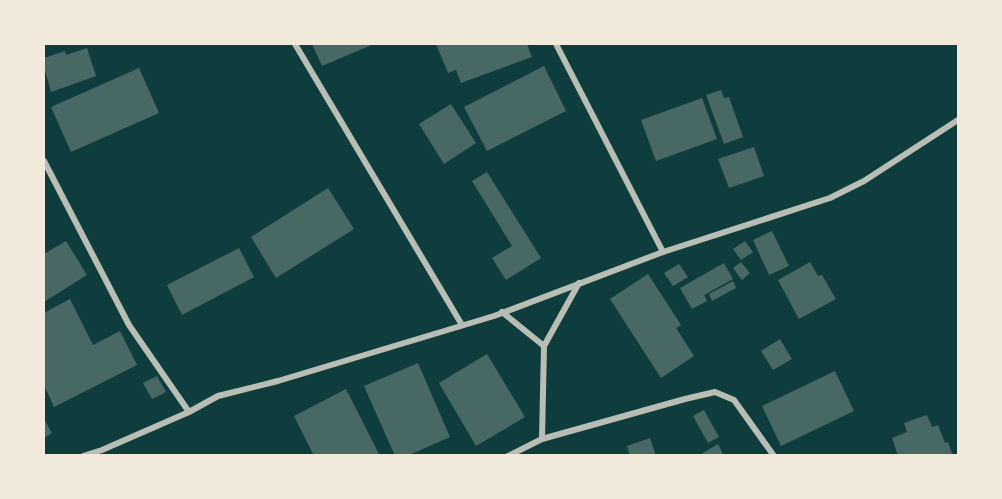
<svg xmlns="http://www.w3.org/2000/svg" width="1002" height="499" viewBox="0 0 1002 499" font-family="Barlow,sans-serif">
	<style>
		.building { fill: #486865 }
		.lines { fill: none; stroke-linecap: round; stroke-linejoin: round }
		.minor { stroke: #b8beb3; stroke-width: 6 }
	</style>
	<rect width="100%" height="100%" fill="#0f3d3e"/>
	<!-- building -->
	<g class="building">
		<path d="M 312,44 L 374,44 L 322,66 Z"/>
		<path d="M 436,44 L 527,44 L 532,57 L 461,83 L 456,70 L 448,73 Z"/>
		<path d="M 87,48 L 96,76 L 51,92 L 44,67 L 44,58 L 65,51 L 66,55 Z"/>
		<path d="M 544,66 L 566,111 L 487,151 L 464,107 Z"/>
		<path d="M 139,68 L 159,113 L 71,152 L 51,107 Z"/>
		<path d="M 721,90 L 724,98 L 729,97 L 743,137 L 724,144 L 706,95 Z"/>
		<path d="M 702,98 L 717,139 L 656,161 L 641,120 Z"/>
		<path d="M 451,104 L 476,143 L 444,164 L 419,124 Z"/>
		<path d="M 754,147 L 764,176 L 729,188 L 718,159 Z"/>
		<path d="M 487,172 L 541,258 L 506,280 L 492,258 L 512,246 L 472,181 Z"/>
		<path d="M 328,188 L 354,229 L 276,278 L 251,237 Z"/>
		<path d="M 772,231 L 789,266 L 769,275 L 753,240 Z"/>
		<path d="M 66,241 L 87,275 L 44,302 L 44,254 Z"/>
		<path d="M 745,241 L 753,252 L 741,260 L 733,249 Z"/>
		<path d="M 239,248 L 254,277 L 182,315 L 167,285 Z"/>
		<path d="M 741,262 L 750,273 L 742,280 L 733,268 Z"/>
		<path d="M 810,262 L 818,276 L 822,275 L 836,299 L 799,319 L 778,280 Z"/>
		<path d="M 724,263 L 733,279 L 704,295 L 707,301 L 692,309 L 680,288 Z"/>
		<path d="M 679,264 L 688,277 L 673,286 L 664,273 Z"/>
		<path d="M 648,274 L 681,325 L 676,328 L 694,356 L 661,378 L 610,299 Z"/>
		<path d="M 733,281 L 736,288 L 712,301 L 709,294 Z"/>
		<path d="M 70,299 L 93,345 L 120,331 L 137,365 L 54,407 L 44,385 L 44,313 Z"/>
		<path d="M 780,339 L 792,359 L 773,370 L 761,351 Z"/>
		<path d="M 487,354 L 525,417 L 476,446 L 439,383 Z"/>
		<path d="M 418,363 L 450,437 L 407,456 L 395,456 L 364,386 Z"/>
		<path d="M 835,371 L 854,411 L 781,446 L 762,406 Z"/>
		<path d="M 157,376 L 166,392 L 152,399 L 143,383 Z"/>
		<path d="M 346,389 L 380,456 L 314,456 L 294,416 Z"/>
		<path d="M 704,410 L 719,437 L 708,443 L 693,416 Z"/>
		<path d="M 927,415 L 932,427 L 938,425 L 945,443 L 948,442 L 953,456 L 898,456 L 892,438 L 907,432 L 904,423 Z"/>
		<path d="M 44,419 L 52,433 L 44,438 Z"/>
		<path d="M 650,438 L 656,456 L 630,456 L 627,446 Z"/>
		<path d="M 718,444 L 724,456 L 698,456 Z"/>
	</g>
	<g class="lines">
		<!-- minor -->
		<g class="minor">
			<path d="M 295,44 L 462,325"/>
			<path d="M 556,44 L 663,252"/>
			<path d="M 44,161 L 129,325 L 189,412"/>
			<path d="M 502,312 L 544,346"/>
			<path d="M 542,439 L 544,346 L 579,283"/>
			<path d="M 83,456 L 102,450 L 189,412 L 218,396 L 278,381 L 494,316 L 663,252 L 830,198 L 864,181 L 958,120"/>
			<path d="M 508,456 L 542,439 L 685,399 L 715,392 L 734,400 L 774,456"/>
		</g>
	</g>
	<!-- border -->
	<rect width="1002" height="499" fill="none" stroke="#f1e9da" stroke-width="90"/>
</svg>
